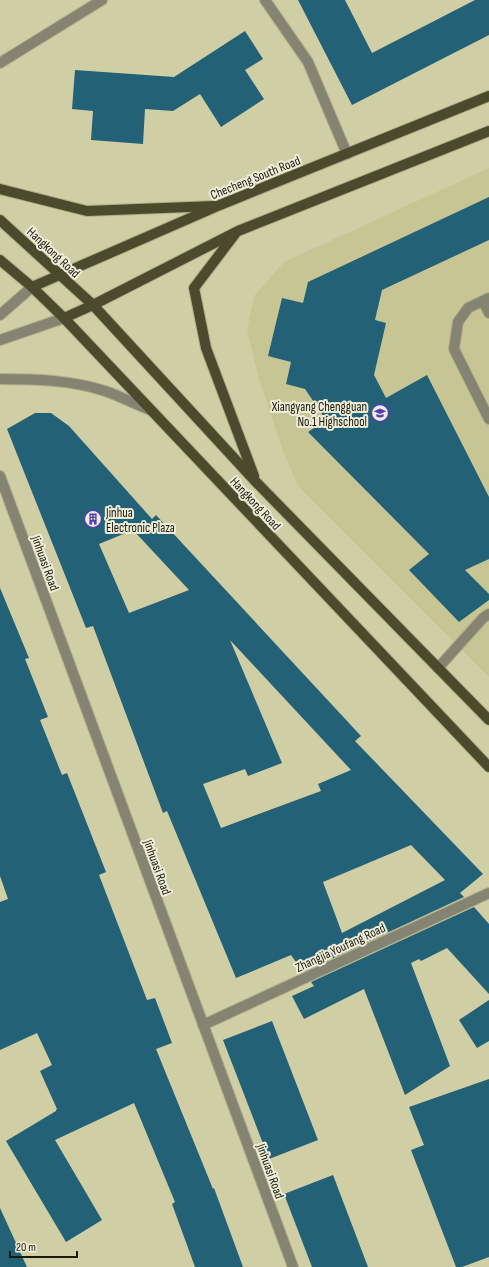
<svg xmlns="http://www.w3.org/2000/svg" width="489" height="1267" viewBox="0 0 489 1267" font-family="'Sofia Sans Condensed',sans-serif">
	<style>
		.built { fill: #c8c595 }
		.building { fill: #236176; fill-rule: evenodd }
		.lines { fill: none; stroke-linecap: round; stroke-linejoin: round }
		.service-casing { stroke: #afad89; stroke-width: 12 }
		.minor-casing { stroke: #afad89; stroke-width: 12 }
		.tertiary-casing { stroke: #afad89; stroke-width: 12 }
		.primary-casing { stroke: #afad89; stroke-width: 12 }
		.service { stroke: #858473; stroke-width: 10 }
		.minor { stroke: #858473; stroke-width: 10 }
		.tertiary { stroke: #858473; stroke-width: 10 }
		.primary { stroke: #4c4a2c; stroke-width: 10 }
		.labels { text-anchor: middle; stroke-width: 4; stroke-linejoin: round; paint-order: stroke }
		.street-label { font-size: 13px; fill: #1a190a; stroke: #eeedd9 }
		.poi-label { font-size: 13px; fill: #1a190a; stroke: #eeedd9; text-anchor: end }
	</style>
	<rect width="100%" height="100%" fill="#d0cea5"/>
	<!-- built -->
	<path class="built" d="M 489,168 L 489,677 L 298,486 L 283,451 L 258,376 L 247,330 L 254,296 L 284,262 Z"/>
	<!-- building -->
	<g class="building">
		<path d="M 298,0 L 345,0 L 372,53 L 475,0 L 489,0 L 489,35 L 352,105 Z"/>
		<path d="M 245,31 L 263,59 L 245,70 L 264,99 L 221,127 L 200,94 L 173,111 L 145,109 L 143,144 L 91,140 L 93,111 L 72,109 L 75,70 L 174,77 Z"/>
		<path d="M 489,197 L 489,240 L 382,290 L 375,320 L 386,323 L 374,375 L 386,398 L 427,375 L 489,497 L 489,559 L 465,570 L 489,594 L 489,600 L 459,622 L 409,570 L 429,554 L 308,432 L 326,420 L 305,389 L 286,384 L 291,362 L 268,356 L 282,298 L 303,303 L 308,282 Z"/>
		<path d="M 35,413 L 51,413 L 69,426 L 152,519 L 156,515 L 361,736 L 355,741 L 483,874 L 460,893 L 464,897 L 303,972 L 291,955 L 236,978 L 167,811 L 163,813 L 93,626 L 86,628 L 7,429 ZM 133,530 L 189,590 L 129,613 L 99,544 ZM 230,640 L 351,770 L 318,784 L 321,791 L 221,828 L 203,784 L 245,769 L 248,776 L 282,763 ZM 411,845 L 445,880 L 342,933 L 323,882 Z"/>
		<path d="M 0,588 L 29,658 L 25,659 L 48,717 L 40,720 L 62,775 L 67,773 L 106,872 L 99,875 L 147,1000 L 155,998 L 172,1043 L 156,1049 L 213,1189 L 214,1188 L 243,1267 L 195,1267 L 172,1204 L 175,1202 L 134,1103 L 55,1140 L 102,1220 L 66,1242 L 6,1141 L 56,1111 L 56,1110 L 57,1109 L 40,1071 L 52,1065 L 37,1033 L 0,1050 L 0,902 L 8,899 L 0,876 Z"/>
		<path d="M 474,907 L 489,924 L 489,994 L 447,948 L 421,961 L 419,959 L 411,963 L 450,1066 L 405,1095 L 364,989 L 304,1019 L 292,996 L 314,986 L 311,982 Z"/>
		<path d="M 489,1000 L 489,1041 L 477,1048 L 459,1020 Z"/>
		<path d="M 272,1021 L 318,1140 L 269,1159 L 223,1040 Z"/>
		<path d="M 489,1079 L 489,1257 L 462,1267 L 456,1267 L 411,1150 L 424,1145 L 409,1107 Z"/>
		<path d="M 333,1175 L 368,1267 L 312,1267 L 284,1194 Z"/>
		<path d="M 0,1208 L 27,1267 L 0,1267 Z"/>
	</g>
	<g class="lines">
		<!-- service casing -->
		<g class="service-casing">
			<g id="service">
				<path d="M 265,0 L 308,62 L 347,154"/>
				<path d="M 0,63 L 102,0"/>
				<path d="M 489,298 L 468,308 L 458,322 L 454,349 L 489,419"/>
				<path d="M 483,301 L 489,313"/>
				<path d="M 438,668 L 483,618 L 489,614"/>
			</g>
		</g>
		<!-- minor casing -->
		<g class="minor-casing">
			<g id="minor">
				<path d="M 0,476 L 293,1267"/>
				<path d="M 203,1025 L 489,893"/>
			</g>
		</g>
		<!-- tertiary casing -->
		<g class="tertiary-casing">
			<g id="tertiary">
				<path d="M 0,315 L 32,287"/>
				<path d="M 0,340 L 64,318"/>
				<path d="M 0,379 C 35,379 71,380 105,391 C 120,396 135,404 150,410"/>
			</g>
		</g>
		<!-- primary casing -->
		<g class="primary-casing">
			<g id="primary">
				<path d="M 0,189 L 87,211 L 214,206"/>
				<path d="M 0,220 L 93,305 L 256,482 L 489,720"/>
				<path d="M 235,234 L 194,288 L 206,348 L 254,476"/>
				<path d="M 0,260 L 32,287 L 64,318 L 489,767"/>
				<path d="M 32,287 L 220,205 L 489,96"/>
				<path d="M 64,318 L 93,305 L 238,231 L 489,131"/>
			</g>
		</g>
		<!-- service -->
		<use href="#service" class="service"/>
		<!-- minor -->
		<use href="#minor" class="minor"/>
		<!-- tertiary -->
		<use href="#tertiary" class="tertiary"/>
		<!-- primary -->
		<use href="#primary" class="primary"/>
	</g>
	<!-- icons -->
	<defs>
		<g id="school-ring" transform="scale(0.9)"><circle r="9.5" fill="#eeedd9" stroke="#513cb4" stroke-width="1.5"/><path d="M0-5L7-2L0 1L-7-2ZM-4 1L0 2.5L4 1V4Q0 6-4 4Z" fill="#513cb4"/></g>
		<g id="building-ring" transform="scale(0.9)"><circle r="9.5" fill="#eeedd9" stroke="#513cb4" stroke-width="1.5"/><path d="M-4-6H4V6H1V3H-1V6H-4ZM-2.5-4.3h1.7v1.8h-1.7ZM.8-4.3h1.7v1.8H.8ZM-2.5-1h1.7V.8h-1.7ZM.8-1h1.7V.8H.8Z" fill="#513cb4"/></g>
	</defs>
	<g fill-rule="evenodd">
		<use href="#school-ring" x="380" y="413"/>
		<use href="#building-ring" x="93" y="519"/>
	</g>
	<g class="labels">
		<!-- street labels -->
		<g class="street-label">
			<text transform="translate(255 177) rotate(-22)" y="5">Checheng South Road</text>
			<text transform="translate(54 252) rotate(43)" y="5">Hangkong Road</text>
			<text transform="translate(256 503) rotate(47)" y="5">Hangkong Road</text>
			<text transform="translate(46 563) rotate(70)" y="5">Jinhuasi Road</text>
			<text transform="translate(158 867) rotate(70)" y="5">Jinhuasi Road</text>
			<text transform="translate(340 947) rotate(-25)" y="5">Zhangjia Youfang Road</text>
			<text transform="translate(271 1171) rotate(70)" y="5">Jinhuasi Road</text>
		</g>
		<!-- poi labels -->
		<g class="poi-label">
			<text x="367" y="411">Xiangyang Chengguan<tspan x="367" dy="15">No.1 Highschool</tspan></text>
			<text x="106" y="517" text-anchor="start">Jinhua<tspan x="106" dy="15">Electronic Plaza</tspan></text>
		</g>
	</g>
	<!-- scale -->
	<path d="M10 1251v6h67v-6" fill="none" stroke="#1a190a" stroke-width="2"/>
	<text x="16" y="1251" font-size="12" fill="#1a190a" stroke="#eeedd9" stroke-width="3" paint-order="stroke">20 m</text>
</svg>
